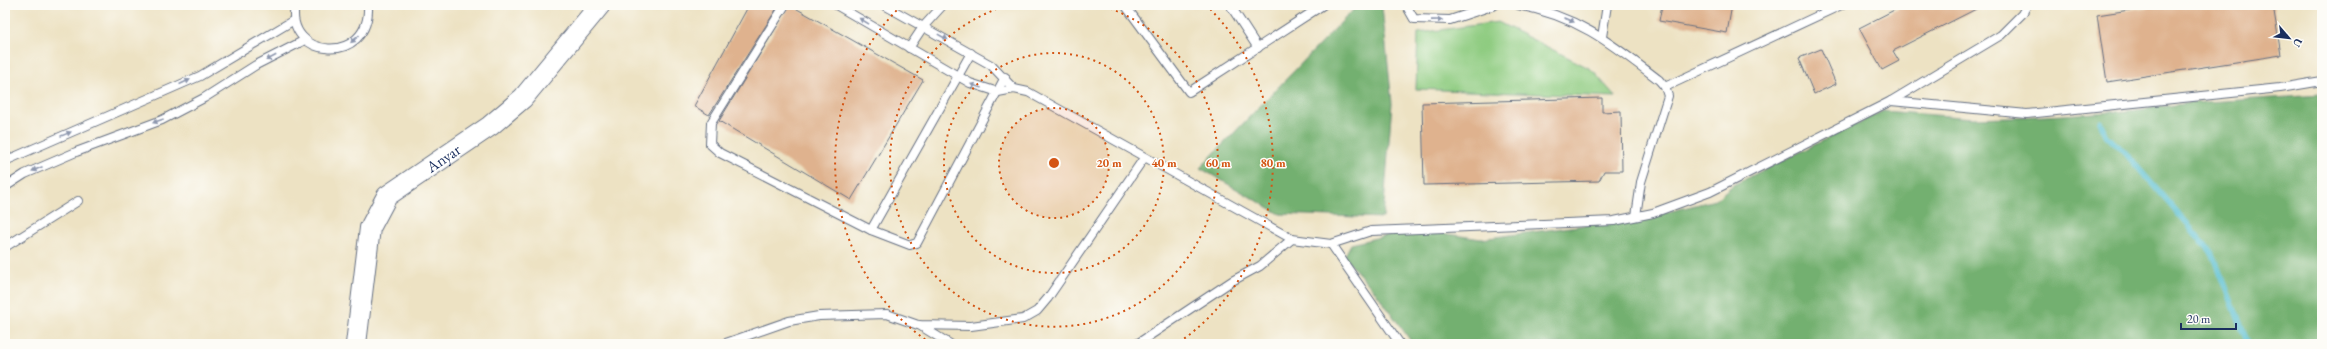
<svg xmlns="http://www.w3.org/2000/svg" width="2327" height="349" viewBox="0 0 2327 349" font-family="'EB Garamond',serif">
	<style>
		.green { fill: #8fcc81; stroke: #557e70 }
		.forest { fill: #73b06f; stroke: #477066 }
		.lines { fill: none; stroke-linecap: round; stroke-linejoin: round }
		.stream { stroke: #54bdd0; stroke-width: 5.5 }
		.building { fill: #dfb28e }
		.service-casing { stroke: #646e81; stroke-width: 10 }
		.tertiary-casing { stroke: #646e81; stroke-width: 22 }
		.service { stroke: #fff; stroke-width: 8 }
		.tertiary { stroke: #fff; stroke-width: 20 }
		.oneway { fill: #8d97ae }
		.ring { fill: none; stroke: #d45514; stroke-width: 2; stroke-dasharray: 2 4 }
		.labels { text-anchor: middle; stroke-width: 3; stroke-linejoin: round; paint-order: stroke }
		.street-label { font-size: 16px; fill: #1b2f5e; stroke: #fdfcf7 }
		.centre { fill: #d45514; stroke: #fdfcf7; stroke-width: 2 }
		.ring-label { font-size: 12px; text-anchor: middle; font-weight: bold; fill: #d45514; stroke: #fdfcf7; stroke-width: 3; stroke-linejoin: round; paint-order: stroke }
	</style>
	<rect width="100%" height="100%" fill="#fdfcf7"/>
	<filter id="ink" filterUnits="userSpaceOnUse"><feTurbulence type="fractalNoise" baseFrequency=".025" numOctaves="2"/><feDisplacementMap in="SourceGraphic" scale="8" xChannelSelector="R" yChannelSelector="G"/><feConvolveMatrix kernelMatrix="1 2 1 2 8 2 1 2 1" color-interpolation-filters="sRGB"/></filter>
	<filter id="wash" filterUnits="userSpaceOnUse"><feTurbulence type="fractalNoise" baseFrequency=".012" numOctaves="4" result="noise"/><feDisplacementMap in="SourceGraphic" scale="16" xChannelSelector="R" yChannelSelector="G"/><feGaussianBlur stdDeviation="0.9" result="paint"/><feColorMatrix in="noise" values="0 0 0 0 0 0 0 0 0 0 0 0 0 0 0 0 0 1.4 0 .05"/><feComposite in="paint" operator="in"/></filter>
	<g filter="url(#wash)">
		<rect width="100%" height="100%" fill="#ede2c3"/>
		<!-- green -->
		<path class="green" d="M 1498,22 L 1591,69 L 1616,97 L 1416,89 L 1418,33 Z"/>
		<!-- forest -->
		<g class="forest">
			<path d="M 1358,5 L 1382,7 L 1392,103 L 1383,218 L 1280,214 L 1200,168 Z"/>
			<path d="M 2322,95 L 2322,344 L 1413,344 L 1377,294 L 1344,257 L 1351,244 L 1413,229 L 1481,239 L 1652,216 L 1715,200 L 1733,185 L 1883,111 L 1973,118 L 2046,116 L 2128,111 L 2191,103 Z"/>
		</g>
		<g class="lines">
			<!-- stream -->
			<path class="stream" d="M 2100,122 L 2107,136 L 2126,154 L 2213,254 L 2248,344"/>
		</g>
		<g id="blocks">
			<!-- building -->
			<g class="building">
				<path d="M 749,5 L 779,5 L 709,115 L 694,106 Z"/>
				<path d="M 790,5 L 923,80 L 851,200 L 719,121 Z"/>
				<path d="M 1662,5 L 1732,5 L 1727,33 L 1659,21 Z"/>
				<path d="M 1904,5 L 1984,5 L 1893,51 L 1899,61 L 1882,70 L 1859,28 Z"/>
				<path d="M 2162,5 L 2273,5 L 2281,55 L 2107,82 L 2097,15 Z"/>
				<path d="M 1821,49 L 1836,84 L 1814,94 L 1799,58 Z"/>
				<path d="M 1602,98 L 1602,112 L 1621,111 L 1622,171 L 1604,171 L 1599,181 L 1424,185 L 1422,103 Z"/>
			</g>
		</g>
	</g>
	<g filter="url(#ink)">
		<use href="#blocks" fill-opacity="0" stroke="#646e81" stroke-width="1"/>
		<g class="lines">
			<!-- service casing -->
			<g class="service-casing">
				<g id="service">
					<path d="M 295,5 C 284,59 371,67 368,5"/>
					<path d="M 785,5 L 711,123 L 710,144 L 720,153 L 871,230 L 971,53"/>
					<path d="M 836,5 L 970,83 L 998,92 L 1014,89 L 1028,92 L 1292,239 L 1331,244 L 1371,231 L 1614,221 L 1653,213 L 1710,192 L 1891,101 L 2001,35 L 2022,14 L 2027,5"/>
					<path d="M 884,5 L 991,65 L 1014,89"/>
					<path d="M 1125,5 L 1189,92 L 1323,5"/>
					<path d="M 1230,5 L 1258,48"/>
					<path d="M 1406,5 L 1414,19 L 1450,20 L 1495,5"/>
					<path d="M 1518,5 C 1578,16 1612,44 1659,80 L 1665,87 L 1668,96 L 1641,182 L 1636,216"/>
					<path d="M 1602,37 L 1607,5"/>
					<path d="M 909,48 L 923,27 L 943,5"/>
					<path d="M 1665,87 L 1841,5"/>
					<path d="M 1891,101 L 2027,114 L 2280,88 L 2322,81"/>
					<path d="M 5,161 L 200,76 L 294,20"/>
					<path d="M 5,187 L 25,174 L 76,152 L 162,120 L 204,98 L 256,65 L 305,40"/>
					<path d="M 871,230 L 910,245 L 917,243 L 1005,77"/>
					<path d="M 1331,244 L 1400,344"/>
					<path d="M 5,247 L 78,201"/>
					<path d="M 919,325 L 950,344"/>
					<path d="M 723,344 L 789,321 L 819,316 L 887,314 L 918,325 L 971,326 L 1023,319 L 1037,311 L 1048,298 L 1144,158"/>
					<path d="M 1137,344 L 1232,281 L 1260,266 L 1292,239"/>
				</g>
			</g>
			<!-- tertiary casing -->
			<g class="tertiary-casing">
				<g id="tertiary">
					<path id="s1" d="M 356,344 L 370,228 L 387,196 L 490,126 L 523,98 L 600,5"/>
				</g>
			</g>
			<!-- service -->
			<use href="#service" class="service"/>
			<!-- tertiary -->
			<use href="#tertiary" class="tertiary"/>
		</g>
		<!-- one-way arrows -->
		<defs><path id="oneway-solid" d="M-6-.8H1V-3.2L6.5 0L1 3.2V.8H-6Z"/></defs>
		<g class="oneway">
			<use href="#oneway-solid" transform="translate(1437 20) rotate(-1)"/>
			<use href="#oneway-solid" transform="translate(1569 20) rotate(22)"/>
			<use href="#oneway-solid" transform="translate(864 21) rotate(-149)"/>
			<use href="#oneway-solid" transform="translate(943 37) rotate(29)"/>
			<use href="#oneway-solid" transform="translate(355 39) rotate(139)"/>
			<use href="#oneway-solid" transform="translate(271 58) rotate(152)"/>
			<use href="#oneway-solid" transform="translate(185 82) rotate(-24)"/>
			<use href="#oneway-solid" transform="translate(976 86) rotate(-160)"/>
			<use href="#oneway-solid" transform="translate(158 121) rotate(160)"/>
			<use href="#oneway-solid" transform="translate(66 134) rotate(-22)"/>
			<use href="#oneway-solid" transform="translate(37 169) rotate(157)"/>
		</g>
	</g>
	<!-- distance rings -->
	<circle cx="1054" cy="163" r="55" fill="#d45514" fill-opacity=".12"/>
	<g class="ring">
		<circle cx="1054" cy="163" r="55"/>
		<circle cx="1054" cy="163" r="110"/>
		<path d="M1099 5A164 164 0 1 1 1009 5"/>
		<path d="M930 343A219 219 0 0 1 902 5M1206 5A219 219 0 0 1 1178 343"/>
	</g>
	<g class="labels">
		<!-- street labels -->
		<g class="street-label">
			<text dy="6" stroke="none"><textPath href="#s1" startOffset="221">Anyar</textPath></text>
		</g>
	</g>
	<circle cx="1054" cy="163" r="6" class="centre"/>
	<g class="ring-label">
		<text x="1109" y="167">20 m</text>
		<text x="1164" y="167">40 m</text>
		<text x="1218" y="167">60 m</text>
		<text x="1273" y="167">80 m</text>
	</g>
	<!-- margin -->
	<rect width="2327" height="349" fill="none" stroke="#fdfcf7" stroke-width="20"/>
	<!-- north arrow -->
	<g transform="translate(2289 38) rotate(118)" stroke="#fdfcf7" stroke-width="3" paint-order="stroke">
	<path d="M0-3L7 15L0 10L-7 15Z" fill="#1b2f5e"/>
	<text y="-6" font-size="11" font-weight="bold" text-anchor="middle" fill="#1b2f5e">U</text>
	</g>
	<!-- scale -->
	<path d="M2181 323v6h55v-6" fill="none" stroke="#1b2f5e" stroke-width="2"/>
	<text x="2187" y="323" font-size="12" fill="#1b2f5e" stroke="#fdfcf7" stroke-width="3" paint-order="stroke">20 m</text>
</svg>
